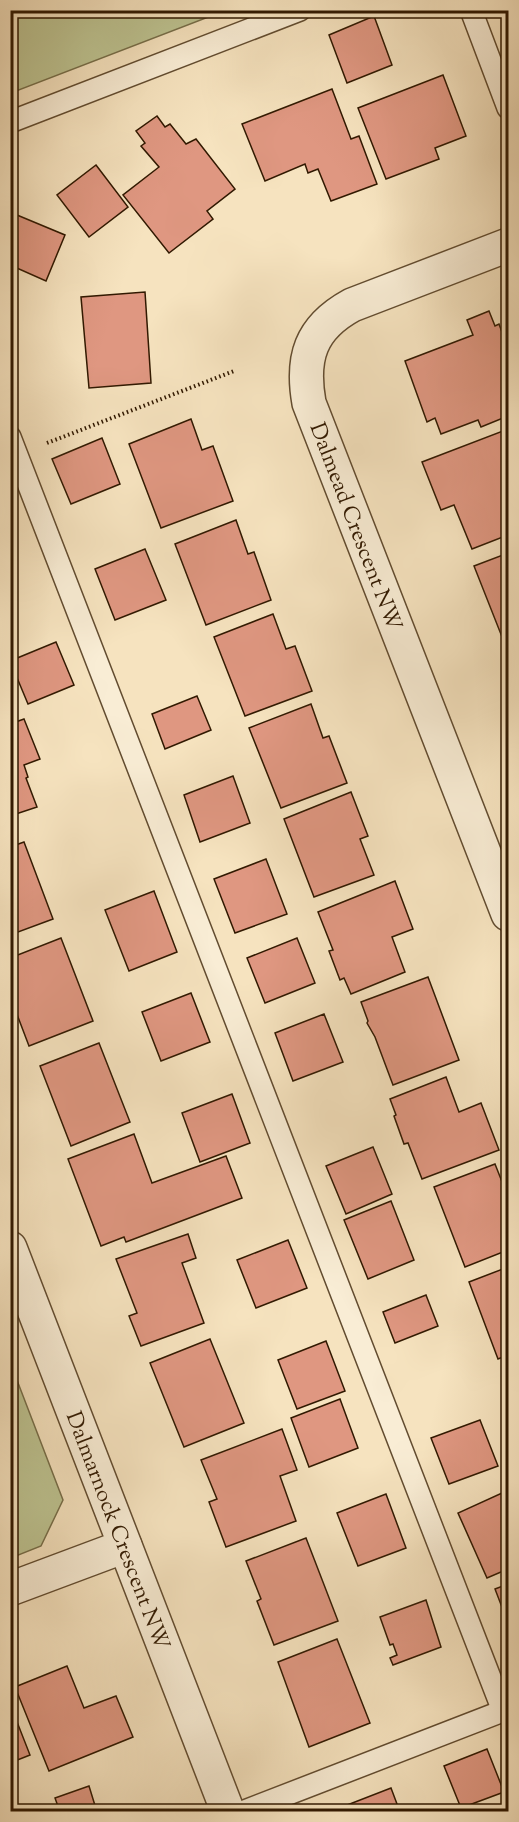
<svg xmlns="http://www.w3.org/2000/svg" width="519" height="1822" viewBox="0 0 519 1822" font-family="'Sorts Mill Goudy',serif">
	<style>
		.green { fill: #bdc391; stroke: #776e49; stroke-width: 1.5 }
		.building { fill: #df9781; stroke: #311901; stroke-width: 1.5 }
		.lines { fill: none; stroke-linecap: round; stroke-linejoin: round }
		.service-casing { stroke: #624c30; stroke-width: 24 }
		.minor-casing { stroke: #624c30; stroke-width: 36 }
		.path { stroke: #311901; stroke-width: 4; stroke-dasharray: 1.5 3; stroke-linecap: butt }
		.service { stroke: #f9edd5; stroke-width: 21 }
		.minor { stroke: #f9edd5; stroke-width: 33 }
		.labels { text-anchor: middle; stroke-width: 5; stroke-linejoin: round; paint-order: stroke }
		.street-label { font-size: 22px; fill: #311901; stroke: #f9edd5 }
	</style>
	<rect width="100%" height="100%" fill="#f6e3bf"/>
	<filter id="stains"><feTurbulence type="fractalNoise" baseFrequency=".00333" numOctaves="4"/><feColorMatrix values="0 0 0 0 .2 0 0 0 0 .09 0 0 0 0 .02 0 0 0 .5 -.17"/></filter>
	<radialGradient id="worn" r=".72"><stop offset=".6" stop-color="#630" stop-opacity="0"/><stop offset="1" stop-color="#630" stop-opacity=".3"/></radialGradient>
	<!-- green -->
	<g class="green">
		<path d="M 11,10 L 224,10 L 224,11 L 11,93 Z"/>
		<path d="M 10,1362 L 63,1500 L 41,1546 L 11,1558 Z"/>
	</g>
	<!-- building -->
	<g class="building">
		<path d="M 374,16 L 392,65 L 347,83 L 329,35 Z"/>
		<path d="M 443,75 L 466,136 L 435,148 L 439,159 L 386,179 L 358,108 Z"/>
		<path d="M 332,89 L 351,139 L 359,136 L 377,184 L 331,201 L 318,169 L 308,173 L 305,164 L 265,181 L 242,124 Z"/>
		<path d="M 157,116 L 165,127 L 170,124 L 186,144 L 196,139 L 235,189 L 207,211 L 213,219 L 169,253 L 123,195 L 159,167 L 141,146 L 145,143 L 136,131 Z"/>
		<path d="M 96,165 L 128,207 L 89,237 L 57,195 Z"/>
		<path d="M 17,215 L 65,235 L 46,281 L 10,265 L 10,231 Z"/>
		<path d="M 145,292 L 151,383 L 89,388 L 81,297 Z"/>
		<path d="M 489,311 L 495,326 L 499,324 L 508,349 L 508,416 L 481,427 L 478,420 L 441,434 L 435,418 L 427,422 L 405,361 L 473,335 L 467,320 Z"/>
		<path d="M 191,419 L 202,450 L 213,446 L 233,501 L 161,528 L 129,444 Z"/>
		<path d="M 508,429 L 508,535 L 472,549 L 454,505 L 441,510 L 422,462 Z"/>
		<path d="M 102,438 L 120,484 L 71,504 L 52,459 Z"/>
		<path d="M 236,520 L 248,554 L 254,552 L 271,600 L 206,625 L 175,544 Z"/>
		<path d="M 145,549 L 166,600 L 115,620 L 95,569 Z"/>
		<path d="M 508,553 L 508,646 L 506,647 L 474,566 Z"/>
		<path d="M 273,614 L 286,649 L 295,646 L 312,691 L 245,716 L 214,637 Z"/>
		<path d="M 56,642 L 74,685 L 28,704 L 10,661 Z"/>
		<path d="M 197,696 L 211,730 L 165,749 L 152,714 Z"/>
		<path d="M 311,704 L 323,738 L 329,736 L 347,783 L 281,808 L 249,728 Z"/>
		<path d="M 24,719 L 40,759 L 24,765 L 28,777 L 26,778 L 37,807 L 10,816 L 10,724 Z"/>
		<path d="M 233,776 L 250,823 L 200,842 L 184,795 Z"/>
		<path d="M 351,792 L 368,836 L 360,839 L 374,875 L 314,897 L 284,819 Z"/>
		<path d="M 24,842 L 53,919 L 10,935 L 10,847 Z"/>
		<path d="M 266,859 L 287,914 L 235,933 L 214,879 Z"/>
		<path d="M 395,881 L 413,929 L 392,937 L 405,972 L 351,994 L 344,978 L 340,980 L 329,951 L 333,950 L 318,912 Z"/>
		<path d="M 154,891 L 177,952 L 129,971 L 105,910 Z"/>
		<path d="M 61,938 L 93,1021 L 29,1046 L 10,996 L 10,958 Z"/>
		<path d="M 297,938 L 315,983 L 265,1003 L 247,958 Z"/>
		<path d="M 428,977 L 459,1060 L 393,1085 L 375,1037 L 367,1023 L 368,1021 L 361,1002 Z"/>
		<path d="M 191,993 L 210,1042 L 161,1061 L 142,1012 Z"/>
		<path d="M 324,1014 L 343,1062 L 293,1081 L 275,1033 Z"/>
		<path d="M 99,1043 L 130,1122 L 71,1146 L 40,1066 Z"/>
		<path d="M 446,1077 L 459,1112 L 481,1103 L 499,1150 L 422,1179 L 408,1143 L 404,1144 L 394,1116 L 396,1115 L 390,1099 Z"/>
		<path d="M 232,1094 L 250,1143 L 200,1162 L 182,1113 Z"/>
		<path d="M 134,1134 L 152,1183 L 226,1156 L 242,1198 L 126,1242 L 124,1237 L 101,1246 L 68,1159 Z"/>
		<path d="M 373,1147 L 392,1194 L 346,1214 L 326,1166 Z"/>
		<path d="M 495,1164 L 508,1197 L 508,1250 L 465,1267 L 434,1187 Z"/>
		<path d="M 391,1201 L 414,1260 L 368,1279 L 344,1220 Z"/>
		<path d="M 188,1234 L 196,1258 L 182,1263 L 204,1323 L 141,1346 L 129,1316 L 137,1313 L 116,1259 Z"/>
		<path d="M 288,1240 L 307,1288 L 256,1308 L 237,1260 Z"/>
		<path d="M 508,1267 L 508,1355 L 498,1359 L 469,1282 Z"/>
		<path d="M 426,1295 L 438,1326 L 395,1343 L 383,1312 Z"/>
		<path d="M 210,1339 L 244,1423 L 184,1447 L 150,1363 Z"/>
		<path d="M 326,1341 L 345,1391 L 297,1409 L 278,1360 Z"/>
		<path d="M 340,1399 L 358,1448 L 309,1467 L 291,1418 Z"/>
		<path d="M 480,1420 L 498,1466 L 449,1484 L 431,1438 Z"/>
		<path d="M 282,1429 L 297,1470 L 280,1476 L 296,1521 L 226,1547 L 209,1502 L 217,1499 L 201,1460 Z"/>
		<path d="M 502,1493 L 508,1508 L 508,1569 L 487,1578 L 458,1513 Z"/>
		<path d="M 386,1494 L 406,1548 L 358,1566 L 337,1513 Z"/>
		<path d="M 306,1538 L 338,1621 L 274,1645 L 257,1601 L 261,1599 L 246,1561 Z"/>
		<path d="M 508,1584 L 508,1623 L 495,1589 Z"/>
		<path d="M 426,1600 L 441,1647 L 393,1665 L 390,1658 L 397,1655 L 393,1644 L 390,1645 L 380,1617 Z"/>
		<path d="M 337,1639 L 370,1723 L 309,1747 L 278,1662 Z"/>
		<path d="M 67,1666 L 84,1708 L 116,1696 L 133,1737 L 49,1771 L 15,1687 Z"/>
		<path d="M 10,1704 L 30,1755 L 10,1763 Z"/>
		<path d="M 487,1749 L 504,1792 L 461,1808 L 444,1766 Z"/>
		<path d="M 89,1786 L 97,1812 L 60,1812 L 55,1798 Z"/>
		<path d="M 391,1788 L 400,1812 L 343,1812 L 342,1807 Z"/>
	</g>
	<g class="lines">
		<!-- service casing -->
		<g class="service-casing">
			<g id="service">
				<path d="M 471,10 L 508,108"/>
				<path d="M 10,122 L 300,10"/>
				<path d="M 10,437 L 503,1711"/>
				<path d="M 242,1812 L 508,1709"/>
			</g>
		</g>
		<!-- minor casing -->
		<g class="minor-casing">
			<g id="minor">
				<path d="M 508,245 L 352,305 C 310,328 301,358 309,403 L 508,914"/>
				<path d="M 10,1248 L 228,1812"/>
				<path d="M 10,1589 L 125,1546"/>
			</g>
		</g>
		<!-- path -->
		<path class="path" d="M 47,443 L 234,371"/>
		<!-- service -->
		<use href="#service" class="service"/>
		<!-- minor -->
		<use href="#minor" class="minor"/>
	</g>
	<g class="labels">
		<!-- street labels -->
		<g class="street-label">
			<text transform="translate(357 526) rotate(69)" y="8">Dalmead Crescent NW</text>
			<text transform="translate(119 1530) rotate(69)" y="8">Dalmarnock Crescent NW</text>
		</g>
	</g>
	<!-- margin -->
	<rect width="519" height="1822" fill="none" stroke="#f6e3bf" stroke-width="36"/>
	<rect x="12" y="12" width="495" height="1798" fill="none" stroke="#311901" stroke-width="3"/>
	<rect x="18" y="18" width="483" height="1786" fill="none" stroke="#311901" stroke-width="1.5"/>
	<rect width="100%" height="100%" filter="url(#stains)"/>
	<rect width="100%" height="100%" fill="url(#worn)"/>
</svg>
